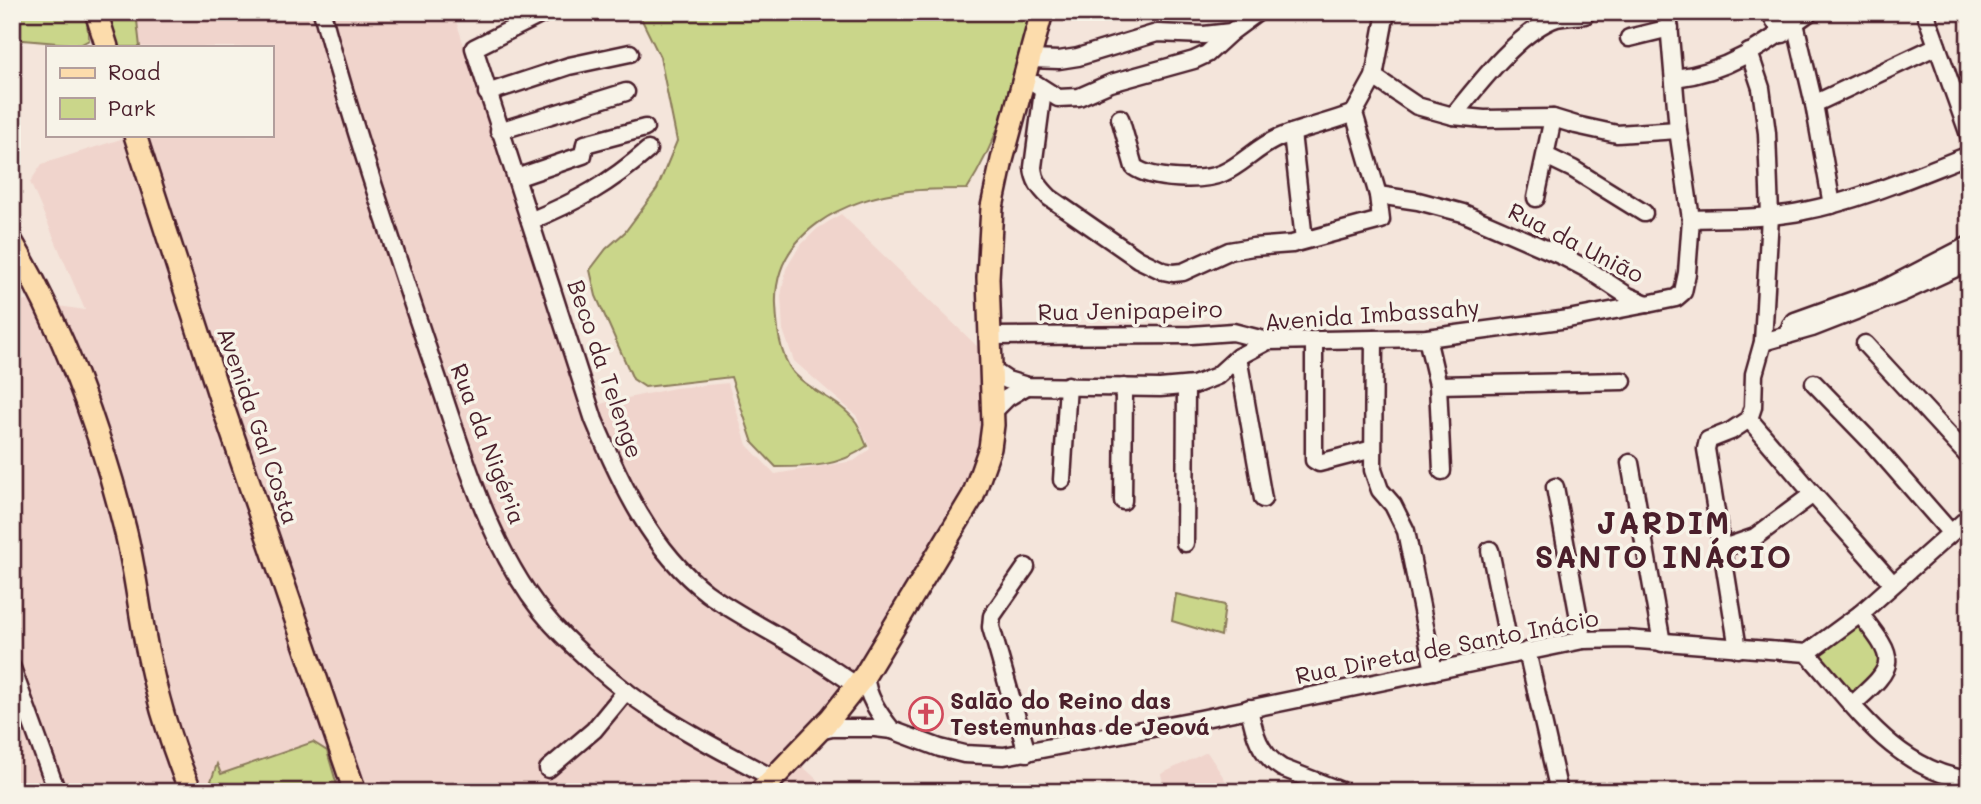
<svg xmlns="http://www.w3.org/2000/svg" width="1981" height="804" viewBox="0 0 1981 804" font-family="Mali,sans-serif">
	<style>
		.built { fill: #f0d4cc }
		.green { fill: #cad68a; stroke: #8a7a5a; stroke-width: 2 }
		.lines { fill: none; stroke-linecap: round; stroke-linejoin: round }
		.minor-casing { stroke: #4a1f2b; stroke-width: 21 }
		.major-casing { stroke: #4a1f2b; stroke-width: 26 }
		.minor { stroke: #f7f3e8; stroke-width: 16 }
		.major { stroke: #fcdcac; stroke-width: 21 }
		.labels { text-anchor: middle; stroke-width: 7; stroke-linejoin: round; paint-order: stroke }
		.street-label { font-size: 23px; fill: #4a1f2b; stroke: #f7f3e8 }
		.poi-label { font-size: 23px; font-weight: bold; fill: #4a1f2b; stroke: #f7f3e8; text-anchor: start }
		.district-label { font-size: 30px; font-weight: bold; letter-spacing: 2px; fill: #4a1f2b; stroke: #f7f3e8 }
	</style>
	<rect width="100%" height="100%" fill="#f4e5db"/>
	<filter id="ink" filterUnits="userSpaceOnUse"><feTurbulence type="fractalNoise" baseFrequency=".0143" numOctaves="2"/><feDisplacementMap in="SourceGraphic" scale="14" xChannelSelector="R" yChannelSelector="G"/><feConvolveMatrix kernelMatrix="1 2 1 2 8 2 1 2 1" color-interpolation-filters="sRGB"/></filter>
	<g filter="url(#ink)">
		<!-- built -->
		<g class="built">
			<path d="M 100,12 L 453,12 L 585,410 L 604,403 L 675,388 L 728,383 L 747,445 L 775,474 L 854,461 L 870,449 L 856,415 L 794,361 L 783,330 L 781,296 L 786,269 L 799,247 L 817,229 L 841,214 L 983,352 L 986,379 L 977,465 L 973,482 L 931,544 L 847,686 L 787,752 L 824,786 L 819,792 L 12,792 L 12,299 L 85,310 L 30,182 L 42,164 L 121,139 L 121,135 L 271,135 L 271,47 L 106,47 Z"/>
			<path d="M 1207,752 L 1233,792 L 1165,792 L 1161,774 Z"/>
		</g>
		<!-- green -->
		<g class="green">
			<path d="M 12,12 L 83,12 L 87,23 L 89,40 L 80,45 L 12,39 Z"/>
			<path d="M 109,12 L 136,12 L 140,47 L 117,47 Z"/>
			<path d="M 638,12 L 1034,12 C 1016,73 1002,135 967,189 C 947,189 927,189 908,191 C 845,198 773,233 776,305 C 777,326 779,354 793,372 C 810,392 840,400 856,422 C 861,429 863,439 867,446 C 839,467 810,467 776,467 L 753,443 L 731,377 L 645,387 L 633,379 L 596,296 L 590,270 L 606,249 L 625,232 L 657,189 L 677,141 L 660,57 Z"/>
			<path d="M 1176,594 L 1225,605 L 1221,636 L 1172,621 Z"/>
			<path d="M 1853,609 L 1879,643 L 1886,662 L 1850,703 L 1807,648 Z"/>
			<path d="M 313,742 L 327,751 L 339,792 L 219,792 L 211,781 L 217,764 L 221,774 Z"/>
		</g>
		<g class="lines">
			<!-- minor casing -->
			<g class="minor-casing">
				<g id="minor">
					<path d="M 322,12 C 353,128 392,242 430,356 C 461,444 488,553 552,624 C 578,652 616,686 648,707 C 687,734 731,755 772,778"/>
					<path d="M 546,12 L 474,48 L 594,420 C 620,482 652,551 707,593 C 739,616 775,633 808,654 C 825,664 841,675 857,686"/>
					<path d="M 1769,12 L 1783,34"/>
					<path d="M 1925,12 L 1969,135"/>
					<path d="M 1795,23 L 1814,104 L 1832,205"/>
					<path d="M 1629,38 L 1670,28"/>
					<path d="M 1030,59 L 1059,60 L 1078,57 L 1157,33 L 1204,35 L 1231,32 L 1258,12"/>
					<path d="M 1374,77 L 1417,106 L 1453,116 L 1484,119 L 1553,118 L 1576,125 L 1617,134 L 1678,130"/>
					<path d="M 1675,78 C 1729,72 1767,43 1810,12"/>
					<path d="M 1036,84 L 1058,98 L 1079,97 L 1111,83 L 1194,60 L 1207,54 L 1231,32"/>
					<path d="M 1043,91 L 1033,167 C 1034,181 1040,188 1050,198 L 1138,259 L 1163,271 L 1173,273 L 1183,272 L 1229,251 L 1253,247 L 1292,244 L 1381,220 L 1378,195 L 1354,113 L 1374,77 L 1386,12"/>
					<path d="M 487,93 L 569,66 L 630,53"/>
					<path d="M 1814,104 L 1937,46"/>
					<path d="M 1453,116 C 1477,86 1520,30 1557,18 C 1566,16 1576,16 1585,15 L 1587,12"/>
					<path d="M 1120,118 L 1134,167 C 1152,180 1203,182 1223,173 C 1243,164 1257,147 1278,138 C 1302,128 1329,123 1354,113"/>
					<path d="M 499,131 L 626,92"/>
					<path d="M 1292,133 L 1304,240"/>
					<path d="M 1546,156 L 1573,169 L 1644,213"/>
					<path d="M 516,178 L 583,155 L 585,144 L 645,128"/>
					<path d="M 1378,195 L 1418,201 L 1463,213 L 1562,256 L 1587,269 L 1628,296 L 1647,304 L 1676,298 L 1683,292 L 1687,273 L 1691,219 L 1678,130 L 1668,12"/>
					<path d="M 1536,198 L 1553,118"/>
					<path d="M 1691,219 C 1728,218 1767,219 1804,211 C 1861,200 1915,176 1969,155"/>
					<path d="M 530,221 C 578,201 609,184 648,150"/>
					<path d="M 1788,335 L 1791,325 L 1795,321 L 1884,289 L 1969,245"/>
					<path d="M 990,336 L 1191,335 L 1233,332 L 1268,341"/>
					<path d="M 1427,338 L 1438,385 L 1442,471"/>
					<path d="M 1374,339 L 1373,470 L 1380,490 L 1393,505 L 1406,531 L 1434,671"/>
					<path d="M 1314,340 L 1314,460 L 1319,463 L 1373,449"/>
					<path d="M 1763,342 L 1812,328 L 1902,293 L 1969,262"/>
					<path d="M 1865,344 L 1969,457"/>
					<path d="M 1238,357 L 1263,499"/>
					<path d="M 992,370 L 1007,380 L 1027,386 L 1160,388 L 1194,385 L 1217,376 L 1238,357 L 1268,341 L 1427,338 L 1568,319 L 1647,304"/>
					<path d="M 1814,383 L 1874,445 L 1950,532"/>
					<path d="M 1438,385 L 1623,381"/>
					<path d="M 994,411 L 1007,398 L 1027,386"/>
					<path d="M 1749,419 L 1813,494 L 1893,584"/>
					<path d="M 1630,463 L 1662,643"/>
					<path d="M 1062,480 L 1068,385"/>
					<path d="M 1555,487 L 1583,640"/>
					<path d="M 1123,501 L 1124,387"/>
					<path d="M 1185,543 L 1186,386"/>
					<path d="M 1723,548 L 1755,537 L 1813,494"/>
					<path d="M 1490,550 L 1511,654"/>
					<path d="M 1026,567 L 992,616 L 991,627 L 1027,753"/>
					<path d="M 1738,649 L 1706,449 L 1708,440 L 1731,431 L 1749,419 L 1753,407 L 1754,374 L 1763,342 L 1770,216 L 1767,133 L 1761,88 L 1749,52"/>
					<path d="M 1527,651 L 1559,792"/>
					<path d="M 1807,653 C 1854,705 1895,770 1969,780"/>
					<path d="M 12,668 L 57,792"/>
					<path d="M 865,675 C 867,697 879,714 892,730"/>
					<path d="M 1853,704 C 1898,664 1897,661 1860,614"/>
					<path d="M 1249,708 C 1254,733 1259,754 1282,768 L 1344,792"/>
					<path d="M 819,731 L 832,728 L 875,728 L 892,730 L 940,748 L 964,754 L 1004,756 L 1200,719 L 1583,640 L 1626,639 L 1807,653 L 1860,614 L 1969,517"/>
					<path d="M 548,769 L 594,730 L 626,691"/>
				</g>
			</g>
			<!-- major casing -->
			<g class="major-casing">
				<g id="major">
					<path d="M 96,12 L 107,47"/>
					<path d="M 135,135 L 221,401 L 355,792"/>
					<path d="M 12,242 C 64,330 100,430 125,529 C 135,568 139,610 147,649 C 157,698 171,746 191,792"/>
					<path d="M 760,792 L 831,718 L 865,675 L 973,496 L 990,448 L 993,425 L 988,278 L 992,207 L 1002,160 L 1042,12"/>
				</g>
			</g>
			<!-- minor -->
			<use href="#minor" class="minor"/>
			<!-- major -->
			<use href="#major" class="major"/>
		</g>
	</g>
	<!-- icons -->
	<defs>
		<g id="church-ring" transform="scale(1.75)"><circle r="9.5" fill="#f7f3e8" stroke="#d1495b" stroke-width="1.5"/><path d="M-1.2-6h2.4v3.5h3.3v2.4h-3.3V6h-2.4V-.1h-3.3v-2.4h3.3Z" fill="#d1495b"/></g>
	</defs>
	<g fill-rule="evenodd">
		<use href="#church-ring" x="926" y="714"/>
	</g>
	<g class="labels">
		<!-- street labels -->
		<g class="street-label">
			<text transform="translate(1576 243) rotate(27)" y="8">Rua da União</text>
			<text transform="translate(1130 311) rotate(-1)" y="8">Rua Jenipapeiro</text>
			<text transform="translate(1372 315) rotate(-4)" y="8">Avenida Imbassahy</text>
			<text transform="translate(605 369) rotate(71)" y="8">Beco da Telenge</text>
			<text transform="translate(258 426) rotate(71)" y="8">Avenida Gal Costa</text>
			<text transform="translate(488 444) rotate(69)" y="8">Rua da Nigéria</text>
			<text transform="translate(1447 647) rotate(-11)" y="8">Rua Direta de Santo Inácio</text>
		</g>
		<!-- poi labels -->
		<g class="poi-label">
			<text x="950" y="709">Salão do Reino das<tspan x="950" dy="26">Testemunhas de Jeová</tspan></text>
		</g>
		<!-- district labels -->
		<g class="district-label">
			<text x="1664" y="534">JARDIM<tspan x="1664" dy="34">SANTO INÁCIO</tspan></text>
		</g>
	</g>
	<!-- margin -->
	<rect width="1981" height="804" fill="none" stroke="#f7f3e8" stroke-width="42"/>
	<rect x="21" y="21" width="1939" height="762" fill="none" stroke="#4a1f2b" stroke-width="2.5" filter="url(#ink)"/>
	<!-- legend -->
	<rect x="46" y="46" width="228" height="91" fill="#f7f3e8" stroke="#b29e9c" stroke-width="2"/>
	<rect x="60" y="68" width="35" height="10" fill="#fcdcac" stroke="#b29e9c" stroke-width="2"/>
	<text x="108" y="80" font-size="21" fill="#4a1f2b">Road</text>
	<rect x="60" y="98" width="35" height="21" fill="#cad68a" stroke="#b29e9c" stroke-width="2"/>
	<text x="108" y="116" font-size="21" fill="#4a1f2b">Park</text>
</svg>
